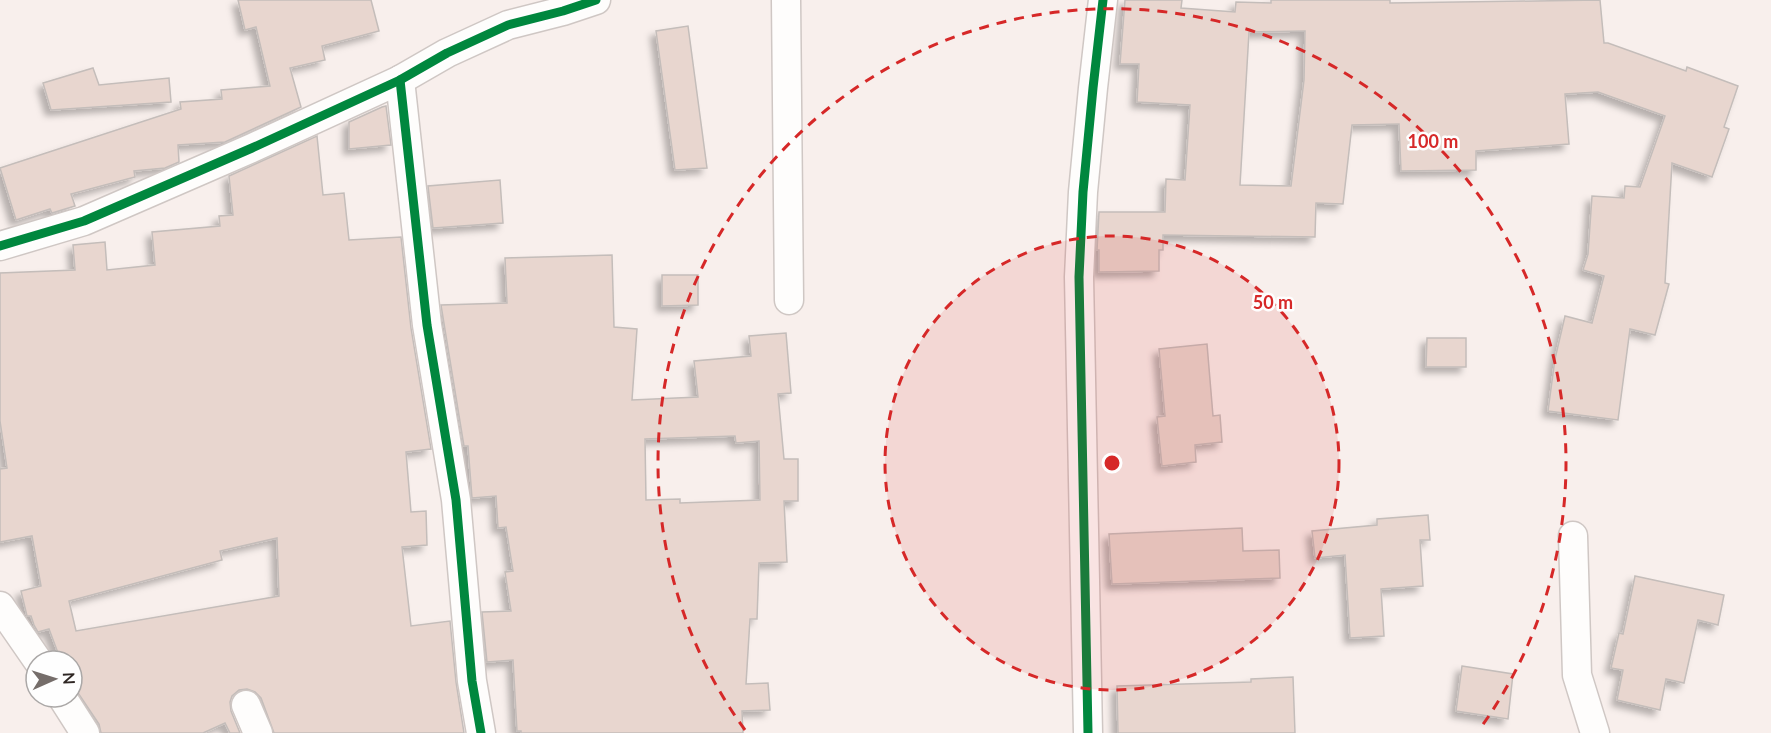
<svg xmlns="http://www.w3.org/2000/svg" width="1771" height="733" viewBox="0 0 1771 733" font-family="Lato,sans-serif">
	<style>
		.building { fill: #e8d6cf; stroke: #c4bdba; stroke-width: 1.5; fill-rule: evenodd; filter: url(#shadow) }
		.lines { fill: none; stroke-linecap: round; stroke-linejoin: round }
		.street-casing { stroke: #cfc7c4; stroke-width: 31 }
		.street { stroke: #fefdfc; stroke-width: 28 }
		.cycleway-casing { stroke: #fefefe; stroke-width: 13 }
		.cycleway { stroke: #00873e; stroke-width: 9 }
		.ring { fill: none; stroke: #d62828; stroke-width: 3; stroke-dasharray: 10 8 }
		.centre { fill: #d62828; stroke: #fefefe; stroke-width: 3 }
		.ring-label { font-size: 18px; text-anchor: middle; font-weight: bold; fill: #d62828; stroke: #fefefe; stroke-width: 5; stroke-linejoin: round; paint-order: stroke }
	</style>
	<defs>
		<filter id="shadow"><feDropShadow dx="-5.5" dy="5.5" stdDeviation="3" flood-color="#0004"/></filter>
	</defs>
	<rect width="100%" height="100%" fill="#f8efec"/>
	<!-- building -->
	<g class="building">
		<path d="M 238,0 L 371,0 L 379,31 L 322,46 L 325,60 L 290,68 L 301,107 L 225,142 L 178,145 L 179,162 L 165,168 L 134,171 L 135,177 L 71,194 L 75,206 L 52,213 L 50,209 L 16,220 L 0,168 L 181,109 L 180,102 L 222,99 L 221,90 L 270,86 L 256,27 L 245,30 Z"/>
		<path d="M 1125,0 L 1182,0 L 1181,8 L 1235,12 L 1236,2 L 1271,3 L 1271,0 L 1390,0 L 1390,3 L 1600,0 L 1604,43 L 1608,43 L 1686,71 L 1687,67 L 1738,86 L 1724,127 L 1729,129 L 1712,177 L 1672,163 L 1665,283 L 1669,284 L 1655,335 L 1630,329 L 1618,420 L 1548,411 L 1555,359 L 1565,316 L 1592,323 L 1604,276 L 1583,270 L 1588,254 L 1592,196 L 1624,198 L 1625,186 L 1640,187 L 1665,116 L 1598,92 L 1565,94 L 1569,144 L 1476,151 L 1476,170 L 1401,171 L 1399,124 L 1352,125 L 1343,204 L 1316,203 L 1315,237 L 1163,235 L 1163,250 L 1159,250 L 1159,271 L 1099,272 L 1099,250 L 1097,250 L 1099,212 L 1165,212 L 1166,179 L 1185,180 L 1190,105 L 1137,102 L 1139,64 L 1120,64 ZM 1305,31 L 1304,80 L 1291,186 L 1240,185 L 1249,32 Z"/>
		<path d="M 688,26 L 707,168 L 675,170 L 656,31 Z"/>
		<path d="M 93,68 L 99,85 L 169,78 L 171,102 L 51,110 L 43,83 Z"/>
		<path d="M 386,106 L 391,145 L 349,149 L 349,122 L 382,107 Z"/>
		<path d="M 317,136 L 323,195 L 344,193 L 349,240 L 401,237 L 411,328 L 431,449 L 406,452 L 411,512 L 426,511 L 427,545 L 402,547 L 411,626 L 450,621 L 456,682 L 464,733 L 274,733 L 261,698 L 255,692 L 247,689 L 239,690 L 232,696 L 230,702 L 231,711 L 240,733 L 230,733 L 225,723 L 203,733 L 101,733 L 99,724 L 72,684 L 72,661 L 61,661 L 49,629 L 38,632 L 34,625 L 31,616 L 27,616 L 21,591 L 41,586 L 32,536 L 0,542 L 0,469 L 7,468 L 0,421 L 0,273 L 75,270 L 73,245 L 105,242 L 107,270 L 155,265 L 152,232 L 220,226 L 219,216 L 233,215 L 229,176 ZM 277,538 L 279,596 L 76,631 L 69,601 L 222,560 L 220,551 Z"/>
		<path d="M 500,180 L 503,223 L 433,228 L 428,186 Z"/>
		<path d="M 612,255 L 614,327 L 637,329 L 632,400 L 698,397 L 694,361 L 751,356 L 749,336 L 786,333 L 791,393 L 778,394 L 784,459 L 798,459 L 798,501 L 784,501 L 787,562 L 759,563 L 757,619 L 750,619 L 746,684 L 768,683 L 770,710 L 742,711 L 743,733 L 521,733 L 521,731 L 517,731 L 513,660 L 487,662 L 482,612 L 511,611 L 505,572 L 513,571 L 506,527 L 498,528 L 496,496 L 472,498 L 468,446 L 464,446 L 441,305 L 507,303 L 505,258 ZM 735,436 L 736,443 L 759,441 L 760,500 L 680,503 L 680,499 L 646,500 L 645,439 Z"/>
		<path d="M 662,275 L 698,275 L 698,305 L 662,306 Z"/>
		<path d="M 1427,338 L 1466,338 L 1466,367 L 1426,367 Z"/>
		<path d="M 1207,344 L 1213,416 L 1220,415 L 1222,442 L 1195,445 L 1196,462 L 1162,466 L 1157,417 L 1165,416 L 1159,349 Z"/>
		<path d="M 1428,515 L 1430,540 L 1420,540 L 1423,586 L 1381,589 L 1384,636 L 1350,638 L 1345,555 L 1315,558 L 1312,531 L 1377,525 L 1377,519 Z"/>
		<path d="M 1242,528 L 1243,551 L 1279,550 L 1280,578 L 1112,584 L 1109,534 Z"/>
		<path d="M 1635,576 L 1724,595 L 1718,625 L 1698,620 L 1684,683 L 1666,679 L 1660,710 L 1617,700 L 1623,670 L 1611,668 L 1619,633 L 1623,634 Z"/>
		<path d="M 1462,666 L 1513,674 L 1508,719 L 1456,711 Z"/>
		<path d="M 1293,677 L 1295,733 L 1118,733 L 1117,686 L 1251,682 L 1251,679 Z"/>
	</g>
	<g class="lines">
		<!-- street casing -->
		<g class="street-casing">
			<g id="street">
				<path d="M 786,0 L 789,300"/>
				<path d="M 400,80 L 427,325 L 456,500 L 472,681 L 481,733"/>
				<path d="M 0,246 L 84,221 L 252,148 L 400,80 L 447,53 L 508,25 L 563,11 L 596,0"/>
				<path d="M 1573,536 L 1577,675 L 1595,733"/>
				<path d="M 0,606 L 38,661"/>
				<path d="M 62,697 L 85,733"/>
				<path d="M 246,705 L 258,733"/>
				<path d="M 1088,733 L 1079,277 L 1083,192 L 1093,88 L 1103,0"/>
			</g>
		</g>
		<!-- street -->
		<use href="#street" class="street"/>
		<!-- cycleway casing -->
		<g class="cycleway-casing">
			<g id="cycleway">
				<path d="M 400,80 L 427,325 L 456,500 L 472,681 L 481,733"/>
				<path d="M 0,246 L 84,221 L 252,148 L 400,80 L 447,53 L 508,25 L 563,11 L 596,0"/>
				<path d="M 1088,733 L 1079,277 L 1083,192 L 1093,88 L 1103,0"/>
			</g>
		</g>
		<!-- cycleway -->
		<use href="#cycleway" class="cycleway"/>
	</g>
	<!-- distance rings -->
	<circle cx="1112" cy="463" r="227" fill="#d62828" fill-opacity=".12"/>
	<g class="ring">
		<circle cx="1112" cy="463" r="227"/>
		<path d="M745 730A454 454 0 1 1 1479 730"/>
	</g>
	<circle cx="1112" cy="463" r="9" class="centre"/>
	<g class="ring-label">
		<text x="1433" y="148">100 m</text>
		<text x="1273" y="309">50 m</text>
	</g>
	<!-- north arrow -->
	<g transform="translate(54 679) rotate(87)"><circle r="28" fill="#fefefe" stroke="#aba8a7" stroke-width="1.5"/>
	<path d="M0-4.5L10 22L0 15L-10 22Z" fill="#756d6a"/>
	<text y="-9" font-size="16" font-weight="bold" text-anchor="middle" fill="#2f2724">N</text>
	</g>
</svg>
